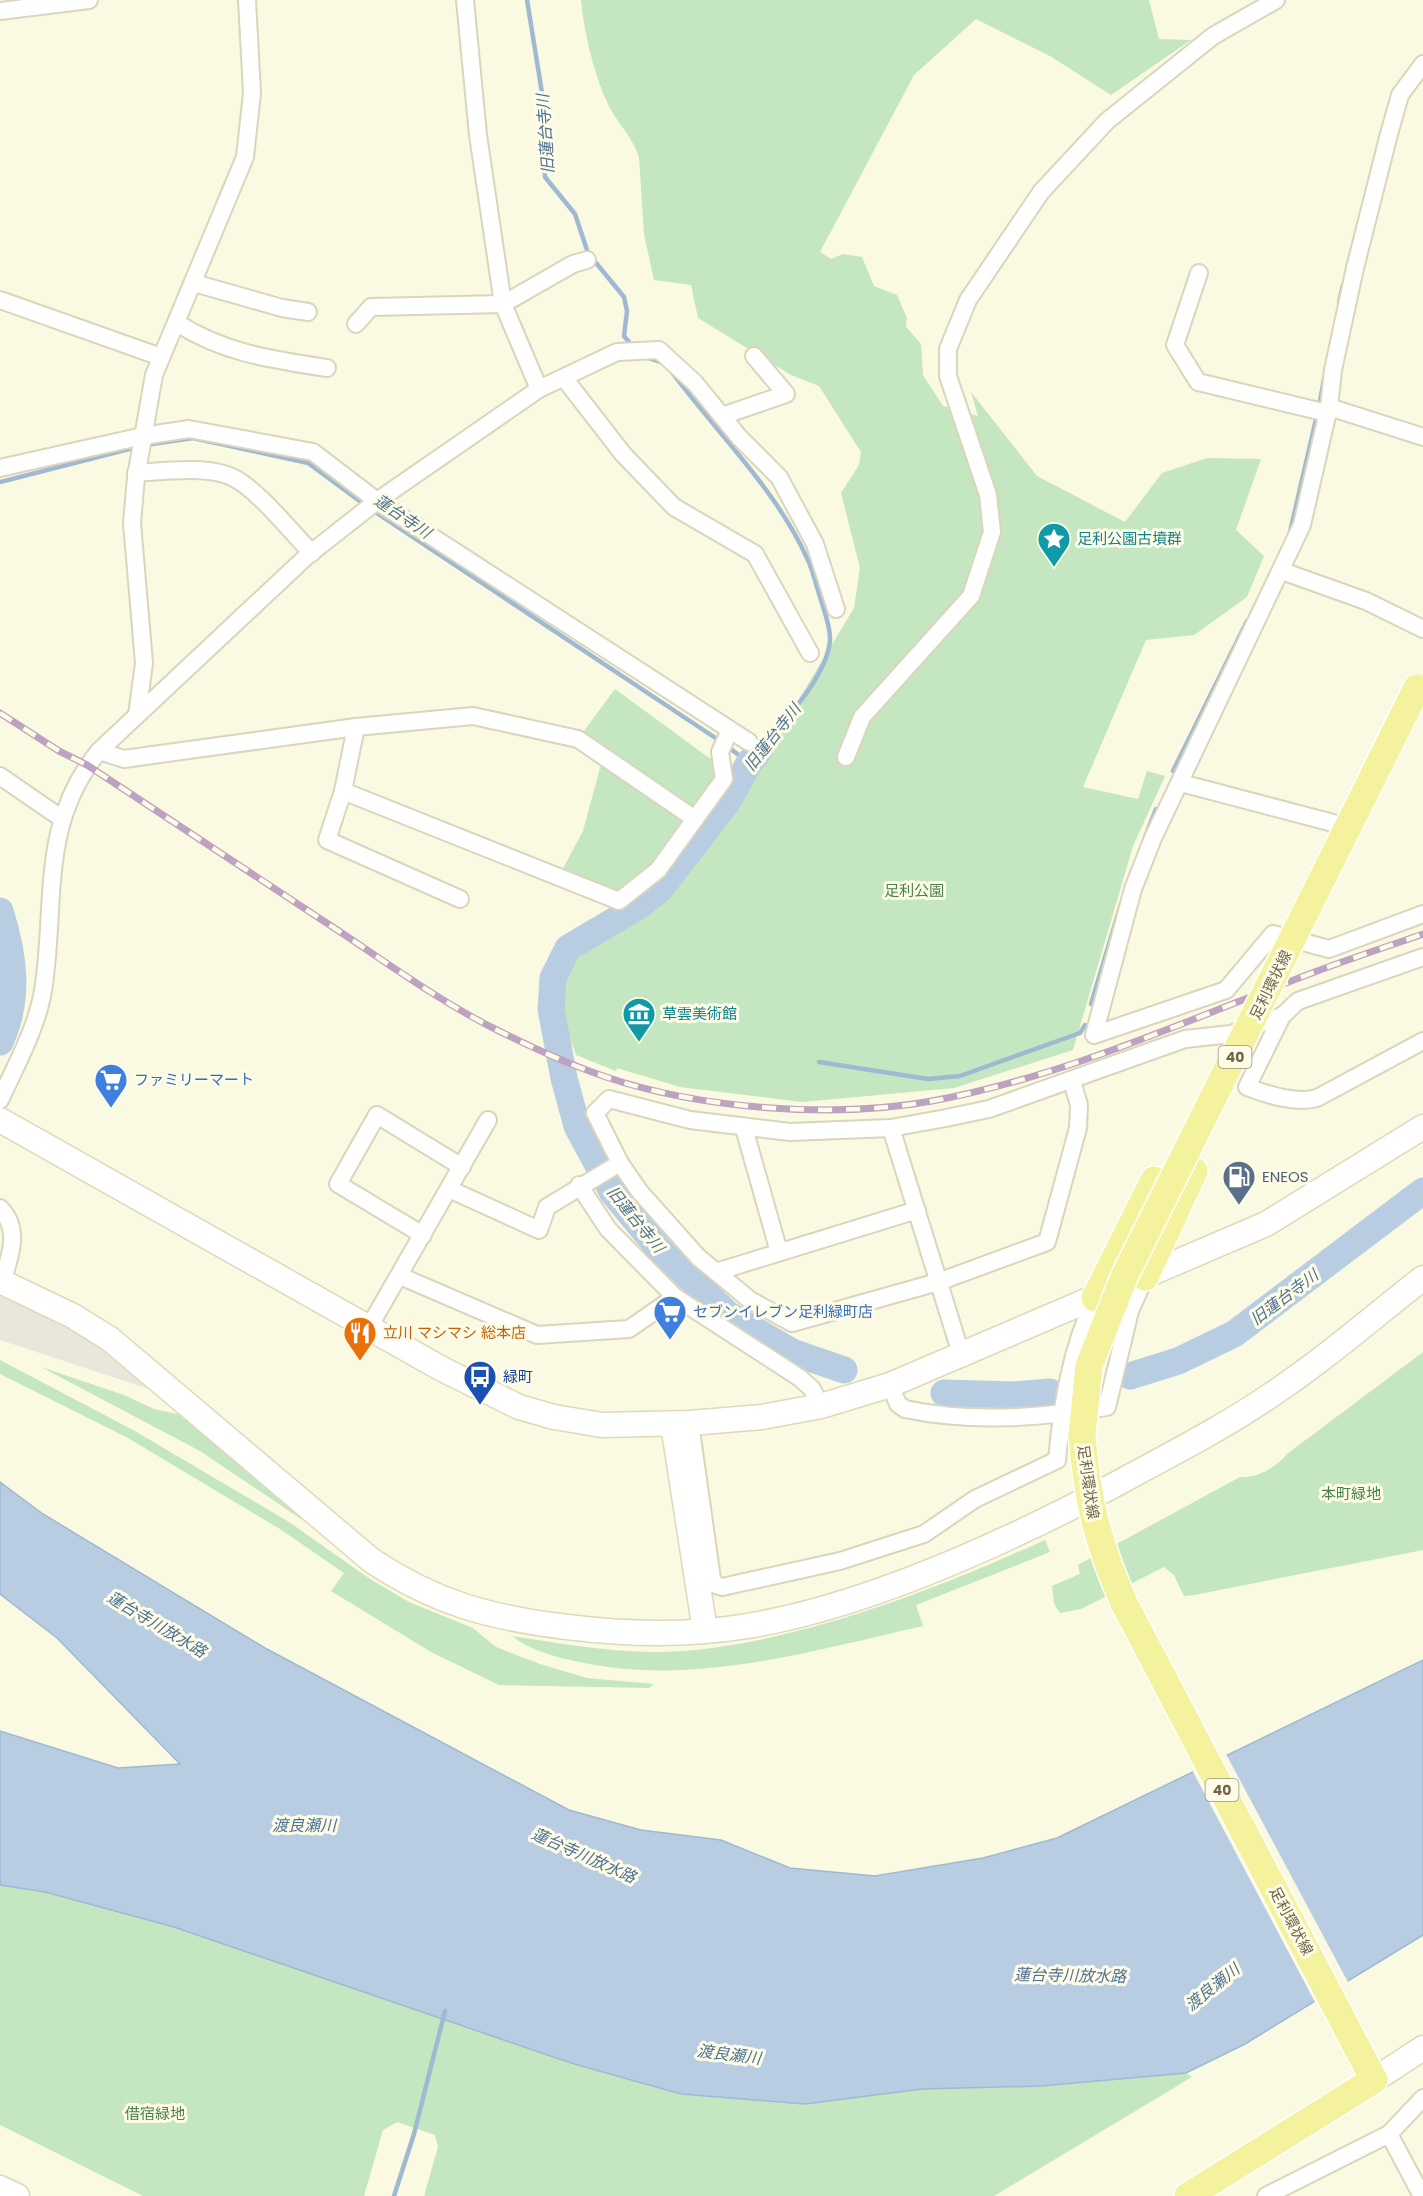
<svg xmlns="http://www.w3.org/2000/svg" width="1423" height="2196" viewBox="0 0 1423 2196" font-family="Poppins,'Noto Sans JP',sans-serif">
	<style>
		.industrial { fill: #e9e7dc }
		.green { fill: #c4e6c1 }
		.water { fill: #b8cde2; stroke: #9fb9d3; stroke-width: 1.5 }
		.pier { fill: #faf9e1 }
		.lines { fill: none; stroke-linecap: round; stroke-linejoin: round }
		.stream { stroke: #9fb9d3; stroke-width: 4.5 }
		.river { stroke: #b8cde2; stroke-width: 27 }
		.street-casing { stroke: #dad5bc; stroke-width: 20 }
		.secondary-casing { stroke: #dfd8ba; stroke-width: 27 }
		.primary-casing { stroke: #fff; stroke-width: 30 }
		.street { stroke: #fff; stroke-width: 16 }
		.secondary { stroke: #fff; stroke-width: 24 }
		.primary { stroke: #f5f29e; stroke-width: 27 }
		.rail-casing { stroke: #bea2c2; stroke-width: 7 }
		.rail { stroke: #fefce7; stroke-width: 4.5; stroke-dasharray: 14; stroke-linecap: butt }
		.primary-bridge-casing { stroke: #fff; stroke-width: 30; stroke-linecap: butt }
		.primary-bridge { stroke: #f5f29e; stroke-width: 27 }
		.labels { text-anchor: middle; stroke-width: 6; stroke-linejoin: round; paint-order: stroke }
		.shield { fill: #fefce7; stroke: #9a9279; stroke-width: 1.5 }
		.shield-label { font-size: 14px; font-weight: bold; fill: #6f644a }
		.culture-label { font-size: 15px; fill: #0d838f; stroke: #fefce7; text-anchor: start }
		.park-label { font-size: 15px; fill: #49804c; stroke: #fefce7 }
		.street-label { font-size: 15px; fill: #6f644a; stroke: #fefce7 }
		.shop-label { font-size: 15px; fill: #366cbe; stroke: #fefce7; text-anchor: start }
		.service-label { font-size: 15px; fill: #4e5e75; stroke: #fefce7; text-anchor: start }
		.food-label { font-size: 15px; fill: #c56008; stroke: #fefce7; text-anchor: start }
		.transit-label { font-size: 15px; fill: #164399; stroke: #fefce7; text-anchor: start }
		.water-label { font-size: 16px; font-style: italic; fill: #4f7295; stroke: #fefce7 }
	</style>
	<rect width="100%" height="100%" fill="#faf9e1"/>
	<!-- industrial -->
	<path class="industrial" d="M 0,1291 L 87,1335 L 152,1387 L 149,1389 L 0,1340 Z"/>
	<!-- green -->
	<g class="green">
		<path d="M 581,0 L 1149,0 L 1159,39 L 1191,40 L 1111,95 L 1050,56 L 976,19 L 914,75 L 820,252 L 831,259 L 843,254 L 862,257 L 874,286 L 897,295 L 907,318 L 906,327 L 921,344 L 923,375 L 943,406 L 978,416 L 971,392 L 1037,476 L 1125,522 L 1162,473 L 1207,458 L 1261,459 L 1236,530 L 1264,556 L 1247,597 L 1194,635 L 1146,640 L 1083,787 L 1138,799 L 1147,771 L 1165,776 L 1133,846 L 1073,1050 L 954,1088 L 802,1102 L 680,1087 L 617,1068 L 616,1071 L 576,1055 L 563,1018 L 563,985 L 580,950 L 652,904 L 559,876 L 583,831 L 603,757 L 578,739 L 615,689 L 705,755 L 749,782 L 854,608 L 860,568 L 841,493 L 859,465 L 861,452 L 819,386 L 791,375 L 698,318 L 691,285 L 654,280 L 644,234 L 639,157 C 632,135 614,120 606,100 C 593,70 584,32 581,0 Z"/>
		<path d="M 1423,1352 L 1423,1550 L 1194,1595 L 1184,1596 L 1174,1575 L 1164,1567 L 1081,1609 L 1060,1613 L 1054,1603 L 1052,1586 L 1080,1574 L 1078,1565 L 1240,1477 C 1256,1479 1277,1467 1287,1454 Z"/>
		<path d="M 0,1360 L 133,1430 L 289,1522 L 370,1579 L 409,1602 L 473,1628 L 496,1647 L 540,1664 L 587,1678 L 654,1684 L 649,1688 L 499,1685 L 431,1652 L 331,1591 L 344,1573 L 280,1529 L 128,1438 L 0,1374 Z"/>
		<path d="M 41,1367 L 124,1395 L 154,1409 L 191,1417 L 304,1514 L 301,1519 L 200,1451 Z"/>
		<path d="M 1045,1540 L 1050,1552 L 916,1605 L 923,1626 C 811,1651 694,1687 579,1662 C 556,1657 531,1651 512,1636 C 557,1643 602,1651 648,1652 C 774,1653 931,1592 1045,1540 Z"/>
		<path d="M 0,1885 L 45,1892 L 174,1927 L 571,2063 L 681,2094 L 805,2104 L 922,2089 L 1186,2073 L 1192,2077 L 994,2196 L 424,2196 L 438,2147 L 435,2135 L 397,2122 L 383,2130 L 364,2196 L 143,2196 L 0,2125 Z"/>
	</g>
	<!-- water -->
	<path class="water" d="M 0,1482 L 43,1514 L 265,1648 L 569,1810 L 641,1830 L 721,1840 L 790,1868 L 875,1876 L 983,1858 L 1057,1838 L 1423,1660 L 1423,1935 L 1245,2044 L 1186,2073 L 1041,2086 L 922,2089 L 805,2104 L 681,2094 L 571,2063 L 174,1927 L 45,1892 L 0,1885 L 0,1731 L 118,1768 L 180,1764 L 57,1638 L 0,1594 Z"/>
	<!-- pier -->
	<path class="pier" d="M 1226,1754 L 1349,1984 L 1316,2004 L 1192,1770 Z"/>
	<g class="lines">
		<!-- stream -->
		<g class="stream">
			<path d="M 527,0 L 543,99 L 545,177 L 575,214 L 588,253 L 624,297 L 627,311 L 624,336 L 633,347"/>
			<path d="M 1339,303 L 1343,285"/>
			<path d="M 646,357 L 664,363"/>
			<path d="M 671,371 C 717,433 775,488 807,558 C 813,570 816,585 820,597 C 824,611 831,627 830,641 C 826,679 782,723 759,751"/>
			<path d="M 1319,407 L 1324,379"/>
			<path d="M 145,445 L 193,438 L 308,463 L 365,505"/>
			<path d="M 0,482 L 137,447"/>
			<path d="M 372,510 L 720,741"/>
			<path d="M 1290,532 L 1317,415"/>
			<path d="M 727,746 L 749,763"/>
			<path d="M 1173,771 L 1247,621"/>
			<path d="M 1145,837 L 1156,809"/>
			<path d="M 1091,1004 L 1121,904"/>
			<path d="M 819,1062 L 928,1079 L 960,1076 L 1080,1033 L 1085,1025"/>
			<path d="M 394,2196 L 414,2134 L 445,2011"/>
		</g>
		<!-- river -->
		<g class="river">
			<path d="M 759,751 L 749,763 L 728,801 L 661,888 L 639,906 L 568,948 L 553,978 L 551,1009 L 564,1078 L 577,1126 L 613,1193 L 660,1250 L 729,1315 L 792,1352 L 844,1370"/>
			<path d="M 0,911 C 14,955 20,999 0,1042"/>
			<path d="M 1130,1376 L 1178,1361 L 1234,1334 L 1423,1191"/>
			<path d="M 944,1393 L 1014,1395 L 1050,1392"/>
		</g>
		<!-- street casing -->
		<g class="street-casing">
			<g id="street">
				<path d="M 465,0 L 478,135 L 503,304 L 539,389"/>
				<path d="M 0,11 L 89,0"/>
				<path d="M 1423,64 L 1400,95 L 1389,134 L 1355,268 L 1333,370 L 1329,407 L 1302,525 L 1153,838 L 1133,889 L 1094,1035 L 1226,990 L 1273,934 L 1329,949 L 1423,914"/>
				<path d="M 1199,273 L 1175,345 L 1198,382 L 1327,413"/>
				<path d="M 194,283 L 282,308 L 308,312"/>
				<path d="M 0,300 L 161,357"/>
				<path d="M 177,323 C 223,353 274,360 327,368"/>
				<path d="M 356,324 L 371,307 L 503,304 L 573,264 L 587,260"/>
				<path d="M 564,378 L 623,454 L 674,507 L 755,554 L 810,653"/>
				<path d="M 1329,407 L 1423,437"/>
				<path d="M 722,416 L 786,394 L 754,356"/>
				<path d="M 0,468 L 143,436 L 189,429 L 313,452 L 377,501 L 749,742"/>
				<path d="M 136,473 C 163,471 210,465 234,478 C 259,491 291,532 312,553"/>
				<path d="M 1282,571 L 1366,601 L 1423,629"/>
				<path d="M 137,715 L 144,663 L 132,523 L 136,477 L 154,375 L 245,157 L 252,93 L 247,0"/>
				<path d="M 356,727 L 343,791 L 619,901 L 658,870 L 724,779 L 720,752 L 730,730"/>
				<path d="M 99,751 L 124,759 L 356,727 L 473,716 L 578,739 L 695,819"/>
				<path d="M 846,757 L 862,717 L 971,596 L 992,532 L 988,495 L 948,376 L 948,349 L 968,300 L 1041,192 L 1107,121 L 1213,36 L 1276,0"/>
				<path d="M 0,776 L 61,818"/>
				<path d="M 1181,783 L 1333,823"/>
				<path d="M 343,791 L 327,840 L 460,899"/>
				<path d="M 1282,1016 L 1247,1087 C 1268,1095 1296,1104 1317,1098 L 1423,1041"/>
				<path d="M 1072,1081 L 1079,1105 L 1078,1128 L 1047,1242 L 938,1282 L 792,1323 L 750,1300 L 698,1257 L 640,1192 L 620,1163 L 595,1113 L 609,1099 L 690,1120 L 790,1132 L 891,1128 L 946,1118 L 989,1109 L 1185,1039 L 1231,1034 L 1282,1016 L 1298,1001 L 1423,957"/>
				<path d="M 0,1100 C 17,1063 39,1024 44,984 C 56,899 40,823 99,751 L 307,556 L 377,501 L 539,389 L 617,352 L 659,350 L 695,383 L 739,437 L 779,477 L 815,544 L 836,609"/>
				<path d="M 744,1128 L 779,1252"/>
				<path d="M 891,1128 L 961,1354"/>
				<path d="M 579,1185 L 608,1229 L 675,1297 L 800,1378 L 812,1389 L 821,1406"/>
				<path d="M 449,1189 L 539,1230 L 547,1207 L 620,1163"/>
				<path d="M 0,1208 C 21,1229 10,1257 2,1282"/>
				<path d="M 423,1235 L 338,1184 L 377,1115 L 462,1167"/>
				<path d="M 716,1272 L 917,1210"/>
				<path d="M 400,1276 L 537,1335 L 629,1329 L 675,1297"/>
				<path d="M 368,1329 L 488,1120"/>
				<path d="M 890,1385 L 898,1404 L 905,1409 C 971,1423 1040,1418 1107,1407 L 1130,1311 L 1145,1277"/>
				<path d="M 690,1423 L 712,1579 L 716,1585 L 722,1587 L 840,1561 L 924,1534 L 975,1499 L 1057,1460 C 1062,1403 1071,1350 1095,1298"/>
				<path d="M 1389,2134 L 1422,2196"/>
				<path d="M 1266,2196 L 1389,2134 L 1423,2098"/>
			</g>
		</g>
		<!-- secondary casing -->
		<g class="secondary-casing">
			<g id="secondary">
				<path d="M 0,1120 L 442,1369 L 519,1407 L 554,1417 L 602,1425 L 690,1423 L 762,1417 L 821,1406 L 890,1385 L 1266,1224 L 1423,1127"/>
				<path d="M 0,1281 L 73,1316 L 110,1339 L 371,1560 C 435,1603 491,1618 567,1627 C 624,1634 683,1636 741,1627 C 865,1608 1009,1541 1120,1482 C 1171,1454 1223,1428 1271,1395 C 1324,1360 1373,1317 1423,1278"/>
				<path d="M 673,1424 L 705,1631"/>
				<path d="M 1374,2080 L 1423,2048"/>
				<path d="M 0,2188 L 17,2196"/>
			</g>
		</g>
		<!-- primary casing -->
		<g class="primary-casing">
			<g id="primary">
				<path d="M 1145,1277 L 1194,1171"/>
				<path d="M 1095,1298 L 1154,1180"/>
				<path d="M 1082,1435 C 1087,1500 1098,1545 1125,1605 L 1374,2080 L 1188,2196"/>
			</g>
		</g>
		<!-- street -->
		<use href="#street" class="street"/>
		<!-- secondary -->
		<use href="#secondary" class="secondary"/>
		<!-- primary -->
		<use href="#primary" class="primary"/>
		<!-- rail casing -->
		<g class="rail-casing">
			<path id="rail" d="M 0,713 L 59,751 L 87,765 C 164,816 242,867 319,918 C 378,956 436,1000 499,1031 C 533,1048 570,1065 606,1077 C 701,1109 833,1119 932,1101 C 1063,1077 1188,1020 1312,973 C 1349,959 1386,947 1423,934"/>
		</g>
		<!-- rail -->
		<use href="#rail" class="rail"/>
		<!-- primary-bridge casing -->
		<g class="primary-bridge-casing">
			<path id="primary-bridge" d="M 1082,1435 L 1089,1366 L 1125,1275 L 1417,688"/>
		</g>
		<!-- primary-bridge -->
		<use href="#primary-bridge" class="primary-bridge"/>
	</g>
	<!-- icons -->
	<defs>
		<g id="sight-pin" transform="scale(1.725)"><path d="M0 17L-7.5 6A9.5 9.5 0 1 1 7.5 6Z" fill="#0f9aa8" stroke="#fefce7"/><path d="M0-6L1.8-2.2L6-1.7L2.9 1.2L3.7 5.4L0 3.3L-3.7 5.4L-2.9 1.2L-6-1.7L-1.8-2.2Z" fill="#fff"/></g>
		<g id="museum-pin" transform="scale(1.725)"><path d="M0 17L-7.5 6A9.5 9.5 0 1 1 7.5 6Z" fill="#0f9aa8" stroke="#fefce7"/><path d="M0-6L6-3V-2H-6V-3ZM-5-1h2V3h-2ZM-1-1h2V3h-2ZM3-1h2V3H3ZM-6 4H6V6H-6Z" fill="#fff"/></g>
		<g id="supermarket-pin" transform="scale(1.725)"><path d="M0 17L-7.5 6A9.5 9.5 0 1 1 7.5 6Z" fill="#3f7fe0" stroke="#fefce7"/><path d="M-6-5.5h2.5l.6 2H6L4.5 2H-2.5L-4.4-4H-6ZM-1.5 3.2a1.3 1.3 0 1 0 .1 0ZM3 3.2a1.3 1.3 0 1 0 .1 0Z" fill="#fff"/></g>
		<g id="fuel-pin" transform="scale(1.725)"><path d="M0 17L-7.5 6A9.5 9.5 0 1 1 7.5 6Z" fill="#5c6f8a" stroke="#fefce7"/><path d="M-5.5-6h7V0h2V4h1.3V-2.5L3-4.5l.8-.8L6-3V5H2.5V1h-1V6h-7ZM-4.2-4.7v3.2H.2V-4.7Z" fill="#fff"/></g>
		<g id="restaurant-pin" transform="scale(1.725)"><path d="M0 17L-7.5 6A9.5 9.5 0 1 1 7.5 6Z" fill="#e8710a" stroke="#fefce7"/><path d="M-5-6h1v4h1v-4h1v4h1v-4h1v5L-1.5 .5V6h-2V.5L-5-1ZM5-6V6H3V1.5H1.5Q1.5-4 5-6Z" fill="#fff"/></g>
		<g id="bus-pin" transform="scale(1.725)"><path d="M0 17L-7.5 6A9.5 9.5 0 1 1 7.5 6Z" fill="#1a4fb4" stroke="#fefce7"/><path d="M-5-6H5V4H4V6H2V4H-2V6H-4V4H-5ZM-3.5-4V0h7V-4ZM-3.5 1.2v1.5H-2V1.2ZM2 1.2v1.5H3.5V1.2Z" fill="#fff"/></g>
	</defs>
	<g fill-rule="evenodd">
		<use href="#sight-pin" x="1054" y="539"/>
		<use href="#museum-pin" x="639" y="1014"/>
		<use href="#supermarket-pin" x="111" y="1080"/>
		<use href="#fuel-pin" x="1239" y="1177"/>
		<use href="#supermarket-pin" x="670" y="1312"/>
		<use href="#restaurant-pin" x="360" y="1333"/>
		<use href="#bus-pin" x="480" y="1377"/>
	</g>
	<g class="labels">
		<!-- shield labels -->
		<g class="shield">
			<rect x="1218.5" y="1046" width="33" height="22" rx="4.5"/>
			<rect x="1205.5" y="1779" width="33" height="22" rx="4.5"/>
		</g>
		<g class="shield-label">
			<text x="1235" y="1062">40</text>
			<text x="1222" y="1795">40</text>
		</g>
		<!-- culture labels -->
		<g class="culture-label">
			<text x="1077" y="544">足利公園古墳群</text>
			<text x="662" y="1019">草雲美術館</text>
		</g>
		<!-- park labels -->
		<g class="park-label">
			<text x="914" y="896">足利公園</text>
			<text x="1351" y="1499">本町緑地</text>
			<text x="155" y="2119">借宿緑地</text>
		</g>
		<!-- street labels -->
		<g class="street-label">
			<text transform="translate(1271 985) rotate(-64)" y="5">足利環状線</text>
			<text transform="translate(1088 1482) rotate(82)" y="5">足利環状線</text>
			<text transform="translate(1291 1921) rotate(62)" y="5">足利環状線</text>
		</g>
		<!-- shop labels -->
		<g class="shop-label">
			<text x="134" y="1085">ファミリーマート</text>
			<text x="693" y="1317">セブンイレブン足利緑町店</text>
		</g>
		<!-- service labels -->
		<g class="service-label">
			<text x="1262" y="1182">ENEOS</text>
		</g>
		<!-- food labels -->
		<g class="food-label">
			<text x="383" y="1338">立川 マシマシ 総本店</text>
		</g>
		<!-- transit labels -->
		<g class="transit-label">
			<text x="503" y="1382">緑町</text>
		</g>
		<!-- water labels -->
		<g class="water-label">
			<text transform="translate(545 134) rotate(-94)" y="6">旧蓮台寺川</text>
			<text transform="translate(403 516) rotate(34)" y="6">蓮台寺川</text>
			<text transform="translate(772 737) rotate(-52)" y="6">旧蓮台寺川</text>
			<text transform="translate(636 1219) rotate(51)" y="6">旧蓮台寺川</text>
			<text transform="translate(1284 1297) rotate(-37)" y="6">旧蓮台寺川</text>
			<text transform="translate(157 1624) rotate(31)" y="6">蓮台寺川放水路</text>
			<text x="304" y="1831">渡良瀬川</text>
			<text transform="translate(584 1855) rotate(24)" y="6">蓮台寺川放水路</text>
			<text transform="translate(1070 1975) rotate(1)" y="6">蓮台寺川放水路</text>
			<text transform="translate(1212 1987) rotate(-39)" y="6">渡良瀬川</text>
			<text transform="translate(729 2054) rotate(7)" y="6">渡良瀬川</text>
		</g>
	</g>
</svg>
